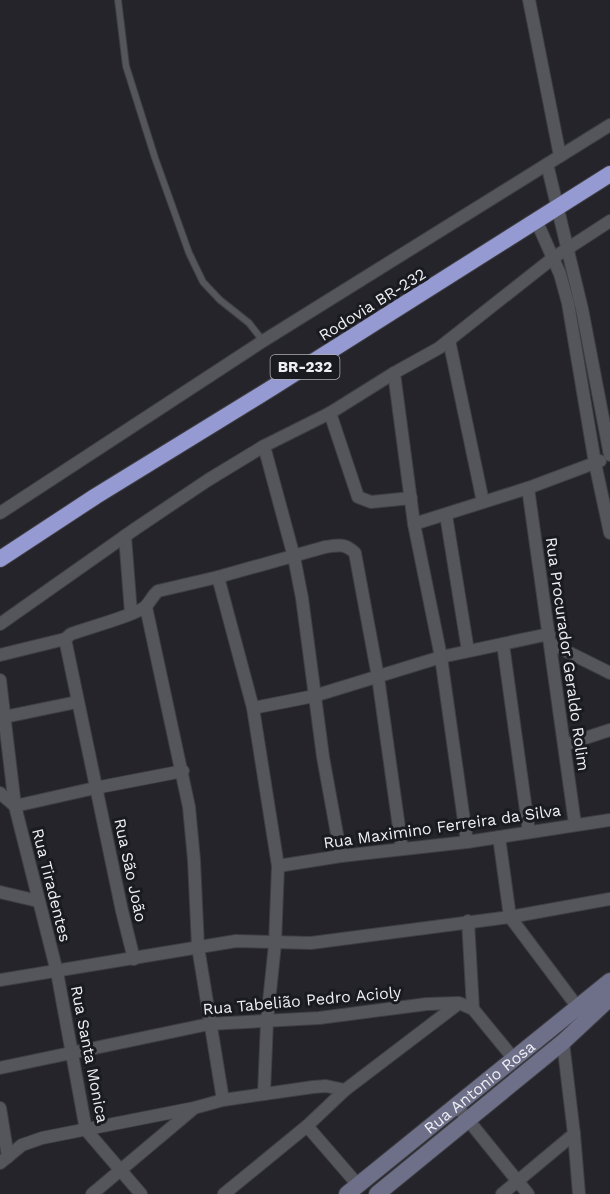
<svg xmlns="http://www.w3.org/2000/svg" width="610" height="1194" viewBox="0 0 610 1194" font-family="'Work Sans',sans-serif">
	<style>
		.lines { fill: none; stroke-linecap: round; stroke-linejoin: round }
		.service-casing { stroke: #3e3f43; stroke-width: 8 }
		.minor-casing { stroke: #3e3f43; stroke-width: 14 }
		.secondary-casing { stroke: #3e3f43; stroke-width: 18 }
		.trunk-casing { stroke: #3e3f43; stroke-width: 18 }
		.service { stroke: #55555c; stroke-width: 6 }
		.minor { stroke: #55555c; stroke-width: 12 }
		.secondary { stroke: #6e6f89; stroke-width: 16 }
		.trunk { stroke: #969ad3; stroke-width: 16 }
		.labels { text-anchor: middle; stroke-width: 6; stroke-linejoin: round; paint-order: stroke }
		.shield { fill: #1a1b20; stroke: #aeafb3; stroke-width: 1.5 }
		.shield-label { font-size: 15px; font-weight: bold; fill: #eeeff2 }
		.street-label { font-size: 16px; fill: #eeeff2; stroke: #1a1b20 }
	</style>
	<rect width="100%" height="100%" fill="#24242a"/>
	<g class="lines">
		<!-- service casing -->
		<g class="service-casing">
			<path id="service" d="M 118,0 L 126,66 L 155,158 L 189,253 L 203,282 L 220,300 L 249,323 L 263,341"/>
		</g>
		<!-- minor casing -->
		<g class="minor-casing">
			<g id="minor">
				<path d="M 529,0 L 560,156"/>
				<path d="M 547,164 L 582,309 L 610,455"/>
				<path d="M 536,220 L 560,274 L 568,303 L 595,463 L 610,533"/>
				<path d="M 449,340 L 483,502"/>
				<path d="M 330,413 L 358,497 L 371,502 L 411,498"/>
				<path d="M 264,446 L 294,557 L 302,598 L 323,757 L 341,856"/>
				<path d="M 528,488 L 575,824"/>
				<path d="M 0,513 L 263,341 L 610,125"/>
				<path d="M 446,515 L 468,651"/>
				<path d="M 414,524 L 528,488 L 600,461"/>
				<path d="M 125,536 L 131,613"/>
				<path d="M 218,577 L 325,547 C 338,545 345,543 355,553 L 378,677 L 402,849"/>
				<path d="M 146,607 L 189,807 L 194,860 L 198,947 L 223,1100"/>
				<path d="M 0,624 L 135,529 L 208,480 L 264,446 L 330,413 L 394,373"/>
				<path d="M 65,639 L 122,911 L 134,959"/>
				<path d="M 550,643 L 610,673"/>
				<path d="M 503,644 L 529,832"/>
				<path d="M 0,655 L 65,639 L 71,634 C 84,629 139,614 146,606 C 151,601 152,596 158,591 L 218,577 L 253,708 L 278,866 L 275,944 L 267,1021 L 264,1094"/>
				<path d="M 0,680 L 15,806 L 57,972 L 86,1130 L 141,1194"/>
				<path d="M 253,708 L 314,696 L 441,657 L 549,634"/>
				<path d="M 0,718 L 77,702"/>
				<path d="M 564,745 L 610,730"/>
				<path d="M 0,793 L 15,806"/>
				<path d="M 15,806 L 95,788 L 183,771"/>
				<path d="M 499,837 L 510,917 L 582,1013"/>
				<path d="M 467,842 L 441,657 L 414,524 L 394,373 L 439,348 L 553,258 L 610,221"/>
				<path d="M 278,866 L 341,856 L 467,842 L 610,820"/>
				<path d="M 0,892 L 38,901"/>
				<path d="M 468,921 L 473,1009"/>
				<path d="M 0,980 L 236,941 L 311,943 L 510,917 L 610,899"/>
				<path d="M 0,1068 L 209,1024 L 319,1018 L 427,1004 L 459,1003 L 473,1009 L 514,1059"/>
				<path d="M 456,1105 L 528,1194"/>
				<path d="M 0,1108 L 8,1157"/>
				<path d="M 307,1126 L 358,1185"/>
				<path d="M 574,1134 L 579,1194"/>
				<path d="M 0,1163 L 22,1145 L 42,1138 L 194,1108 L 223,1100 L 313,1087 L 326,1086 L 345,1090"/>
				<path d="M 92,1194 L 192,1110"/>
				<path d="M 224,1194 L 307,1126 L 345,1090 L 458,1004"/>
				<path d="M 502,1194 L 574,1134 L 563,1042"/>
			</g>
		</g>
		<!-- secondary casing -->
		<g class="secondary-casing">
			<g id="secondary">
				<path id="s1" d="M 347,1194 L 610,981"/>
				<path d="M 377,1194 L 563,1042 L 610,998"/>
			</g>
		</g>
		<!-- trunk casing -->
		<g class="trunk-casing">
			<path id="trunk" d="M 0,559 L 96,496 L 270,389 L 610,174"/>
		</g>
		<!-- service -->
		<use href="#service" class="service"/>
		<!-- minor -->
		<use href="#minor" class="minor"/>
		<!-- secondary -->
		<use href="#secondary" class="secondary"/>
		<!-- trunk -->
		<use href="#trunk" class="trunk"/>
	</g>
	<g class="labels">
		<!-- shield labels -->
		<rect class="shield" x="270.5" y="355" width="69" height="24" rx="4.5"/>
		<g class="shield-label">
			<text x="305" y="372">BR-232</text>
		</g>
		<!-- street labels -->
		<g class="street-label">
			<text transform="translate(372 304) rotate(-32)" y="6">Rodovia BR-232</text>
			<text transform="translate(568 654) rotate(82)" y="6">Rua Procurador Geraldo Rolim</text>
			<text transform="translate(442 826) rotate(-8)" y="6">Rua Maximino Ferreira da Silva</text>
			<text transform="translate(131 870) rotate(78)" y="6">Rua São João</text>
			<text transform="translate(52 885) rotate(76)" y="6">Rua Tiradentes</text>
			<text transform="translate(302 1000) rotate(-5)" y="6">Rua Tabelião Pedro Acioly</text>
			<text transform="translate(90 1054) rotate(79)" y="6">Rua Santa Monica</text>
			<text dy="6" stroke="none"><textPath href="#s1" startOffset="170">Rua Antonio Rosa</textPath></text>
		</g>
	</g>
</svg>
